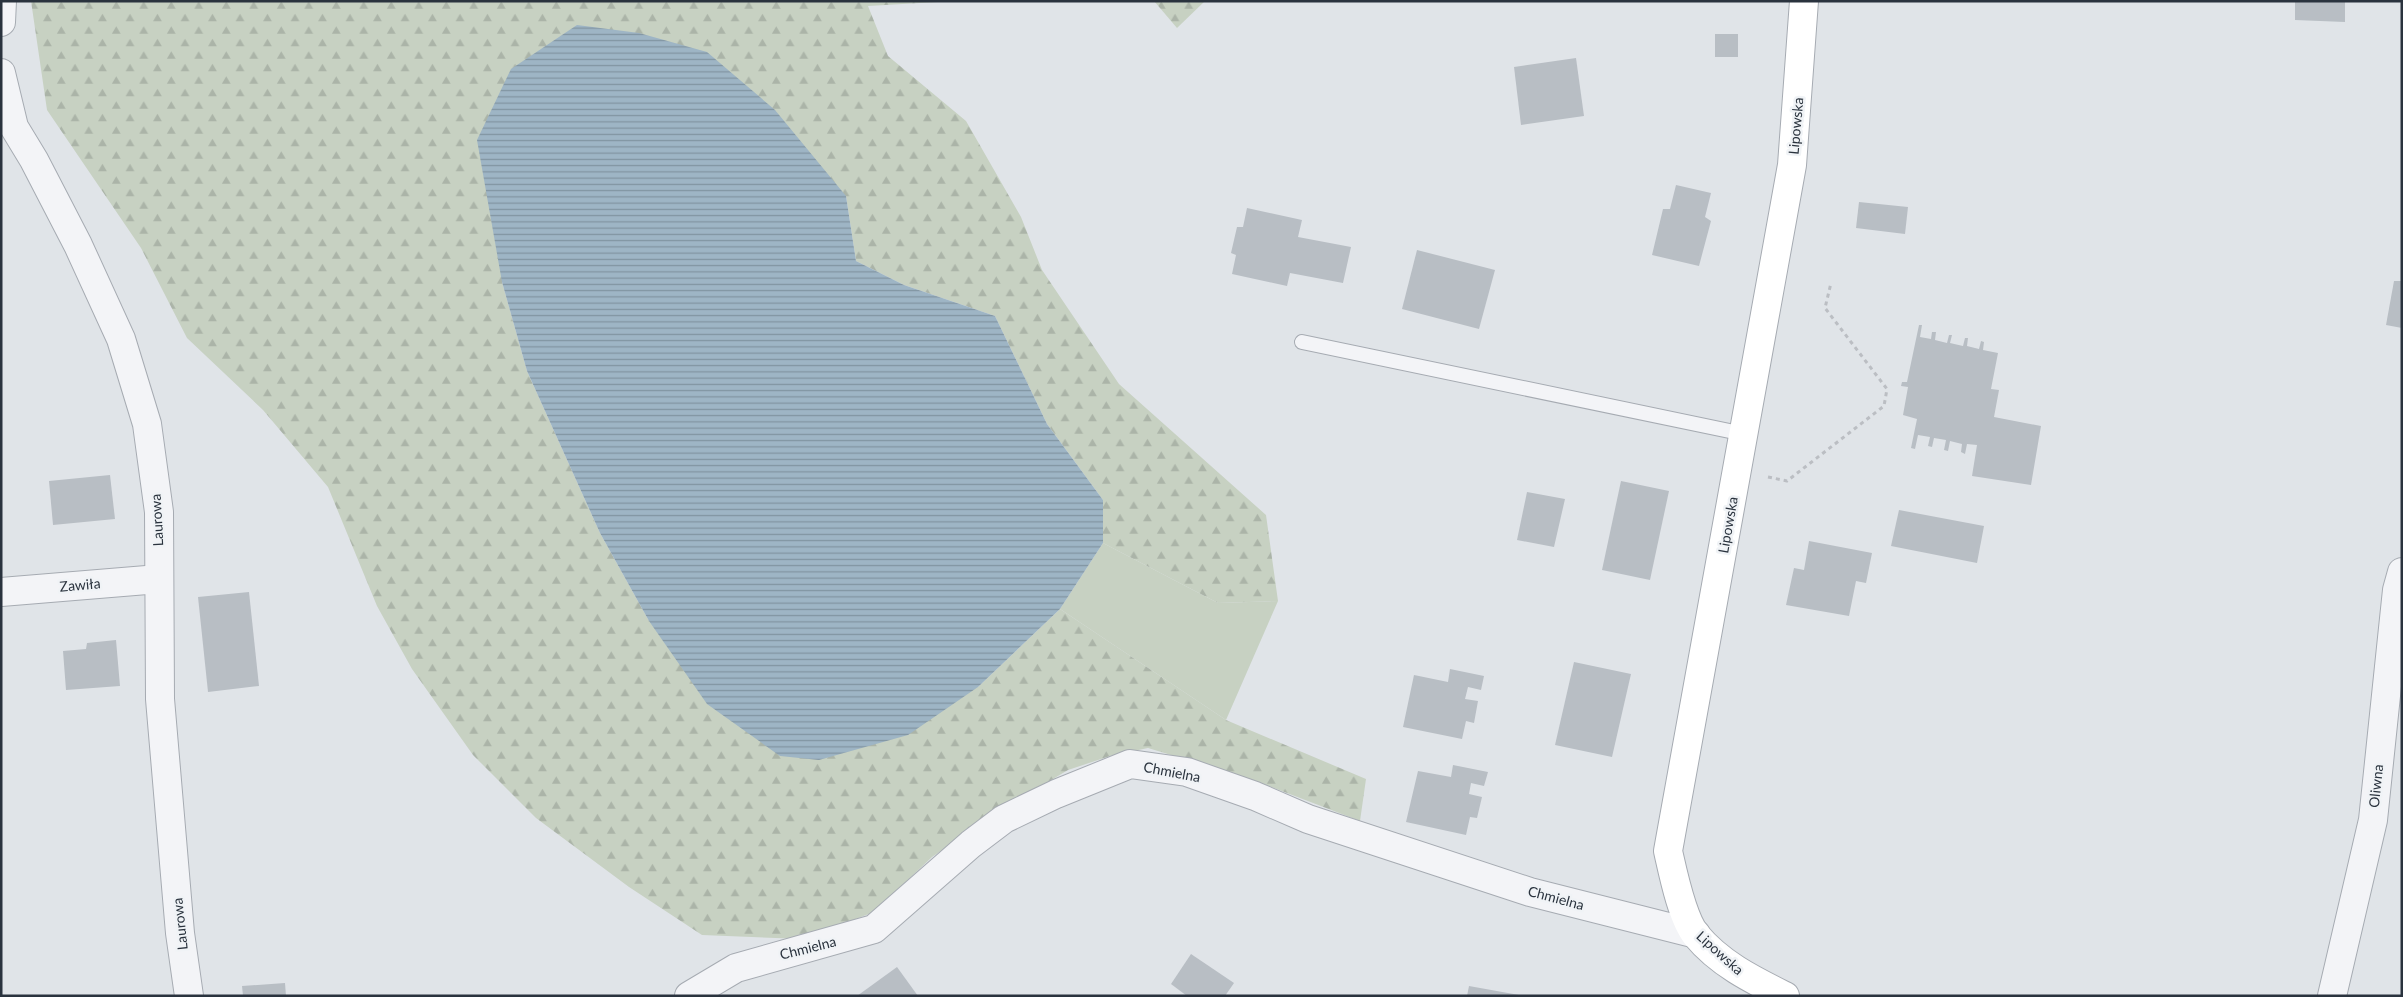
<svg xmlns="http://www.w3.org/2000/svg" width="2403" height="997" viewBox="0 0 2403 997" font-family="Lato,sans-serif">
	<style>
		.green { fill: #c7d1c2 }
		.forest { fill: url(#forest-firs) }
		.water { fill: url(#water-rules) }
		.building { fill: #b8bec4 }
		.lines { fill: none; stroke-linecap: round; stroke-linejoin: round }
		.lane-casing { stroke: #a6abb2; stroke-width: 16 }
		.street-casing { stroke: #a6abb2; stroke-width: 30 }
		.secondary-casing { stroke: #a6abb2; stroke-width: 30 }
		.path { stroke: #bbbec3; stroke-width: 3; stroke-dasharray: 4 4; stroke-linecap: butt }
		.lane { stroke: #f3f4f7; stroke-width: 14 }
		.street { stroke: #f3f4f7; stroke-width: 28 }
		.secondary { stroke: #fff; stroke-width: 28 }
		.labels { text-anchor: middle; stroke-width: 5; stroke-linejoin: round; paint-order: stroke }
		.street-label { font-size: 14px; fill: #2a333e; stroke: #f0f3f6 }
	</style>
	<defs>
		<pattern id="forest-firs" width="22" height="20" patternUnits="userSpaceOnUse" patternTransform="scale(1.25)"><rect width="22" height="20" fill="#c7d1c2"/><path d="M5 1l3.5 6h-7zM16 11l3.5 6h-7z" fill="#abb4a8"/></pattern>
		<pattern id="water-rules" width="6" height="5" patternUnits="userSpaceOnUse" patternTransform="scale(1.25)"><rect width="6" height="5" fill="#9eb5c5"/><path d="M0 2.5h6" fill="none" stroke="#8194a1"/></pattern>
	</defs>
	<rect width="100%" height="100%" fill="#e0e4e8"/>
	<!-- green -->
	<path class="green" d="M 1103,543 L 1218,603 L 1278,601 L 1226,720 L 1060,609 Z"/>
	<!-- forest -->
	<g class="forest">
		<path d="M 31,1 L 955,1 L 868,6 L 888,56 L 966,121 L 1021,217 L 1042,270 L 1119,384 L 1266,515 L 1278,601 L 1218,603 L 1103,543 L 1103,500 L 1047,424 L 995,316 L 904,285 L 856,261 L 846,196 L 502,282 L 527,371 L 600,533 L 649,621 L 978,687 L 1060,609 L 1226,720 L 1366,779 L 1360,821 L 1253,780 L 1148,748 L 1110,756 L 1068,770 L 996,813 L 932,857 L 874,912 L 803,939 L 702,935 L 629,887 L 536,818 L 473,755 L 412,669 L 377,606 L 328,487 L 263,410 L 187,338 L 141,248 L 47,110 Z"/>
		<path d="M 1154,1 L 1205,1 L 1177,28 Z"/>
	</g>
	<!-- water -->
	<path class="water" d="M 577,25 L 639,33 L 707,52 L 775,110 L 846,196 L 856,261 L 904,285 L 995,316 L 1047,424 L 1103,500 L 1103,543 L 1060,609 L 978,687 L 908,735 L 819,760 L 780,756 L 707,704 L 649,621 L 600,533 L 527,371 L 502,282 L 477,140 L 511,69 Z"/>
	<!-- building -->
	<g class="building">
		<path d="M 2295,1 L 2345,1 L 2345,22 L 2295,20 Z"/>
		<rect x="1715" y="34" width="23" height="23"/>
		<path d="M 1576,58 L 1584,116 L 1521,125 L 1514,67 Z"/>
		<path d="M 1676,185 L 1711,193 L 1705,217 L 1711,221 L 1699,266 L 1652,255 L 1663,209 L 1670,209 Z"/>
		<path d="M 1859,202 L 1908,207 L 1905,234 L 1856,228 Z"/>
		<path d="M 1247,208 L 1302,220 L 1298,237 L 1351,247 L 1343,283 L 1290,273 L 1287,286 L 1232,274 L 1236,255 L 1231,253 L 1237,227 L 1243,227 Z"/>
		<path d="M 1417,250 L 1495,270 L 1479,329 L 1402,309 Z"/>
		<path d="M 2394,281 L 2402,281 L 2402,328 L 2386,325 Z"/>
		<path d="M 1919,325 L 1922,325 L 1920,337 L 1931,339 L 1932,332 L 1936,332 L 1935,340 L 1947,343 L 1949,335 L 1952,335 L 1950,343 L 1963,346 L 1965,338 L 1968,338 L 1967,346 L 1979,349 L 1981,341 L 1984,342 L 1983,350 L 1998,353 L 1991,389 L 1999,390 L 1994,417 L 2041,426 L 2031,485 L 1972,476 L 1977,445 L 1967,444 L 1965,454 L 1961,452 L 1962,444 L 1950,441 L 1948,451 L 1944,450 L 1946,440 L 1934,438 L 1932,447 L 1928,446 L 1930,437 L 1918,435 L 1915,449 L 1911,448 L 1917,419 L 1903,415 L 1908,387 L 1901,386 L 1902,382 L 1907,382 Z"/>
		<path d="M 110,475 L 115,519 L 53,525 L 49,481 Z"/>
		<path d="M 1621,481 L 1669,491 L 1650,580 L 1602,570 Z"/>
		<path d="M 1527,492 L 1565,499 L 1554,547 L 1517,540 Z"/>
		<path d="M 1899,510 L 1984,526 L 1977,563 L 1891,546 Z"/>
		<path d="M 1809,541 L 1872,553 L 1866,583 L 1856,581 L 1849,616 L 1786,605 L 1794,568 L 1804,570 Z"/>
		<path d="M 249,592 L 259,686 L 208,692 L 198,597 Z"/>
		<path d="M 116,640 L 120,686 L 66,690 L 63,651 L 86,649 L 87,643 Z"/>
		<path d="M 1574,662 L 1631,674 L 1612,757 L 1555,745 Z"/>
		<path d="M 1450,669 L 1484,676 L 1481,690 L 1468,687 L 1465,699 L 1478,701 L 1474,723 L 1466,721 L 1462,739 L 1403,727 L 1414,675 L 1448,682 Z"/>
		<path d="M 1453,765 L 1488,772 L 1484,786 L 1471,783 L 1469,794 L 1482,797 L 1477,818 L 1470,817 L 1466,835 L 1406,822 L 1418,771 L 1451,777 Z"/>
		<path d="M 1191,954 L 1234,983 L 1225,996 L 1187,996 L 1171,984 Z"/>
		<path d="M 897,967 L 918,996 L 857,996 Z"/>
		<path d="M 285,983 L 286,996 L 243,996 L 242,986 Z"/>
		<path d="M 1469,986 L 1519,995 L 1518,996 L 1467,996 Z"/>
	</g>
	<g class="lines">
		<!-- lane casing -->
		<g class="lane-casing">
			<path id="lane" d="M 1302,342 L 1744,434"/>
		</g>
		<!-- street casing -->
		<g class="street-casing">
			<g id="street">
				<path d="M 1,22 L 2,1"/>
				<path d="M 1,73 L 14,127 L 34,160 L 78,245 L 121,339 L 147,424 L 159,512 L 160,699 L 180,933 L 189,996"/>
				<path d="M 1,592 L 159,579"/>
				<path d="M 689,996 L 736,968 L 874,929 L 971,844 L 1004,819 L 1056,794 L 1130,764 L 1187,772 L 1255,796 L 1308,819 L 1530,892 L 1696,934"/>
				<path d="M 2332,996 L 2373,820 L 2397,590 L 2402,572"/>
			</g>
		</g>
		<!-- secondary casing -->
		<g class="secondary-casing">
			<path id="secondary" d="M 1785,996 C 1753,980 1720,964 1696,935 C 1682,918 1673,873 1668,851 L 1792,165 L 1804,1"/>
		</g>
		<!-- path -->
		<path class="path" d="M 1768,477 L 1787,481 L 1884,406 L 1887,389 L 1825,308 L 1831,283"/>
		<!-- lane -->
		<use href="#lane" class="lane"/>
		<!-- street -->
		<use href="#street" class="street"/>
		<!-- secondary -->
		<use href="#secondary" class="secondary"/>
	</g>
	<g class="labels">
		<!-- street labels -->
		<g class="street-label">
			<text transform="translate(1796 126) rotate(-85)" y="5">Lipowska</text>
			<text transform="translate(157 520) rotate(-93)" y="5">Laurowa</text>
			<text transform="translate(1728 525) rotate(-80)" y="5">Lipowska</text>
			<text transform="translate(80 585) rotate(-5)" y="5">Zawiła</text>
			<text transform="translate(1172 772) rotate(11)" y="5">Chmielna</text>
			<text transform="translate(2376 786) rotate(-84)" y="5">Oliwna</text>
			<text transform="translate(1556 898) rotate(15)" y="5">Chmielna</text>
			<text transform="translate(180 924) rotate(-96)" y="5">Laurowa</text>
			<text transform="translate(808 948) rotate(-14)" y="5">Chmielna</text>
			<text transform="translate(1720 953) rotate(42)" y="5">Lipowska</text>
		</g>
	</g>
	<!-- border -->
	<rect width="2403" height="997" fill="none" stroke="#2a333e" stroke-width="5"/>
</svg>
